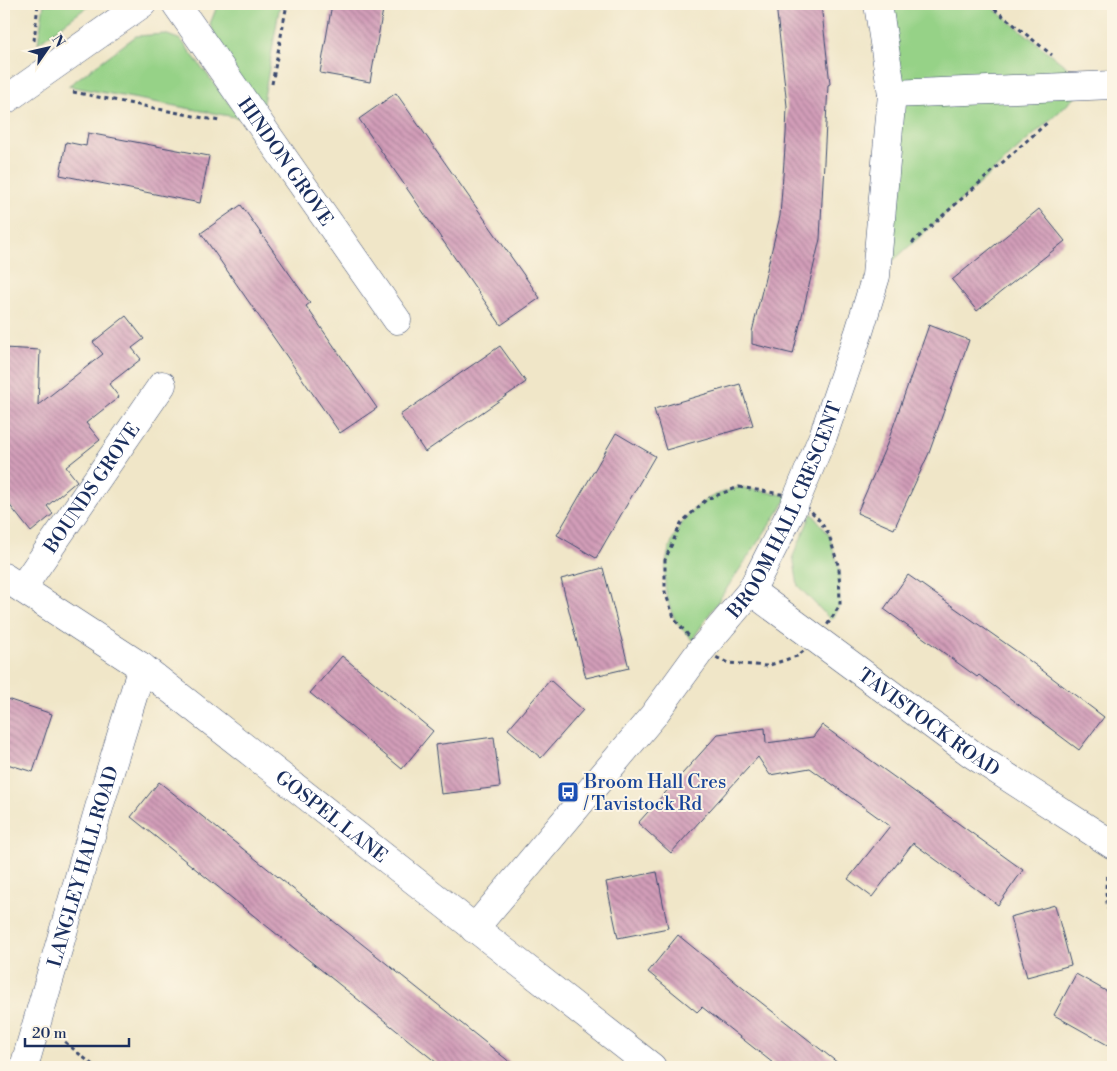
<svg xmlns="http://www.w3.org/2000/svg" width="1117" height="1071" viewBox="0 0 1117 1071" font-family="'Libre Bodoni',serif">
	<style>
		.green { fill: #96d287; stroke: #588072 }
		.building { fill: url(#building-back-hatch) }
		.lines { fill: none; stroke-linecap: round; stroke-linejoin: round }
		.minor-casing { stroke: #3b4a6e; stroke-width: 29 }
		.path { stroke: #3b4a6e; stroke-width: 3; stroke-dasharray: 4 4; stroke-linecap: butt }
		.minor { stroke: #fff; stroke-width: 28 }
		.labels { text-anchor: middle; stroke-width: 4; stroke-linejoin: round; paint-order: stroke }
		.street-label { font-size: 19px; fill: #1b2f5e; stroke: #fcf5e5 }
		.transit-label { font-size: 19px; fill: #164399; stroke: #fcf5e5; text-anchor: start }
	</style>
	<defs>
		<pattern id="building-back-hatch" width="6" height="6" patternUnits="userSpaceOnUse" patternTransform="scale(1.25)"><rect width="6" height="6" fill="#d29db8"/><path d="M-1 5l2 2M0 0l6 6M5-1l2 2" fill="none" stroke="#aa8099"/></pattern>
	</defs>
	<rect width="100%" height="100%" fill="#fcf5e5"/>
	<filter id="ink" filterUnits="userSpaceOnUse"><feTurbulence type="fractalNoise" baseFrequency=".02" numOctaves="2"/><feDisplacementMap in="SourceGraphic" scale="10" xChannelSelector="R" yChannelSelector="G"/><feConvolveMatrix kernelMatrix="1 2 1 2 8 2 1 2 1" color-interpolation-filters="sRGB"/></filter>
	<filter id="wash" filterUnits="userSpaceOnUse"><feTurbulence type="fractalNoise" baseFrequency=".0096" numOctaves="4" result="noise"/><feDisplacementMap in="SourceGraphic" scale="20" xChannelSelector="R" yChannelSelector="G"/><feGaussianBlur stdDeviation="1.12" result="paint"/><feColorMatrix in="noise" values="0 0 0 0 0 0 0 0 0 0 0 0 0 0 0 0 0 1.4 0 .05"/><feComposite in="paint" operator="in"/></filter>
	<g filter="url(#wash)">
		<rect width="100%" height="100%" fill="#f0e6c8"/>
		<!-- green -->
		<g class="green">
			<path d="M 44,4 L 91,4 L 38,43 Z"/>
			<path d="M 218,4 L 280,4 L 262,109 L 222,52 L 210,24 Z"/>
			<path d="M 878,4 L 988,4 L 1089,85 L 876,276 L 892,94 Z"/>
			<path d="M 165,34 L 181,40 L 240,118 L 68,86 L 136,36 Z"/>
			<path d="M 739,487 L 789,496 L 692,640 C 687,633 678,627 675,619 C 653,579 668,524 706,500 C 715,494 729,491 739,487 Z"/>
			<path d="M 812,513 L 829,535 L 839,568 L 840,605 L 831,620 L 798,586 L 793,556 Z"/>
		</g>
		<g id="blocks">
			<!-- building -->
			<g class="building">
				<path d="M 332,4 L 384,4 L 370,82 L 320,73 Z"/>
				<path d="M 776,4 L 821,4 L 830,84 L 828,85 L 820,239 L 793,354 L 752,344 L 752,332 L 780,216 L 786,134 L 787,106 Z"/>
				<path d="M 396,93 L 540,298 L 501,325 L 359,119 Z"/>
				<path d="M 88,133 L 209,156 L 200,203 L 60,175 L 66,142 L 86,146 Z"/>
				<path d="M 241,205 L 310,303 L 306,306 L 377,408 L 340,433 L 201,233 Z"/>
				<path d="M 1039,209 L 1065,241 L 977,311 L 952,280 Z"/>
				<path d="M 126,316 L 144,339 L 132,348 L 141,359 L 109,384 L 119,397 L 86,423 L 100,440 L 66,467 L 77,481 L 47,506 L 53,514 L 31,532 L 4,498 L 4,348 L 40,350 L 38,405 L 103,354 L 93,342 Z"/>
				<path d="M 929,325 L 969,340 L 929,453 L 894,529 L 857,513 L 887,444 Z"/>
				<path d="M 500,346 L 526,382 L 425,452 L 400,415 Z"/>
				<path d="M 740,384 L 753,425 L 666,450 L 654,409 Z"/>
				<path d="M 616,433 L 655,456 L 596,558 L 557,535 Z"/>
				<path d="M 603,568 L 629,668 L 586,678 L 561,579 Z"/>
				<path d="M 908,575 L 1022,655 L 1104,717 L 1079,750 L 979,675 L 977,677 L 884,609 Z"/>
				<path d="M 342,656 L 433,731 L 402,769 L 310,693 Z"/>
				<path d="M 550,680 L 583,710 L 541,758 L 508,729 Z"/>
				<path d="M 4,698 L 52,714 L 33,772 L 4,763 Z"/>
				<path d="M 822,725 L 1023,870 L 998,905 L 913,843 L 872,897 L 848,879 L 890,826 L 810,768 L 770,775 L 758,757 L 671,853 L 638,823 L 718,734 L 765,728 L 766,743 L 813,737 Z"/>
				<path d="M 494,737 L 500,787 L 441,794 L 435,745 Z"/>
				<path d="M 159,782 L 188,805 L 516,1067 L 442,1067 L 131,817 Z"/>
				<path d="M 657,872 L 668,928 L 618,938 L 606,882 Z"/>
				<path d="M 1055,905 L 1071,965 L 1027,977 L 1010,917 Z"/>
				<path d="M 678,935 L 744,989 L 843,1067 L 778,1067 L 702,1007 L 697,1012 L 648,972 Z"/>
				<path d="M 1076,974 L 1113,995 L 1113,1048 L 1054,1015 Z"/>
			</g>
		</g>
	</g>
	<g filter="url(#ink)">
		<use href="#blocks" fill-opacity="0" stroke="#3b4a6e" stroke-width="1"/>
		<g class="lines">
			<!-- minor casing -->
			<g class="minor-casing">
				<g id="minor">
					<path id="s1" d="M 176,4 L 397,320"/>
					<path d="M 892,94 L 1113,85"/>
					<path d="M 4,101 L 142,4"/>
					<path id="s2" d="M 4,577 L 142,667 L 652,1067"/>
					<path id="s3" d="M 22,588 L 162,385"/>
					<path id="s4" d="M 751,591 L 972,754 L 1113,845"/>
					<path id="s5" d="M 474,929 L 653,716 L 701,650 L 751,591 L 792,510 L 823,436 L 859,332 L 876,276 L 892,94 L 878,4"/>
					<path id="s6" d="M 24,1067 L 101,801 L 142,667"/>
				</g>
			</g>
			<!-- path -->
			<g class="path">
				<path d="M 988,4 L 1052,55"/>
				<path d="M 34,41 L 38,4"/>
				<path d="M 272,84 L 287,4"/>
				<path d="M 73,92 L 219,121"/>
				<path d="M 912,243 L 1049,121"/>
				<path d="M 739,487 L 798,497 L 820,521 L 829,535 L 839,568 L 840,605 L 817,641 L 797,656 L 767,666 L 728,663 L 701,650 L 675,620 L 665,592 L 665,560 L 681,523 L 707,499 Z"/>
				<path d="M 1107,876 C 1105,890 1106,909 1113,922"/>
				<path d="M 65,1042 L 95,1067"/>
			</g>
			<!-- minor -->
			<use href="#minor" class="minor"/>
		</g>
	</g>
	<!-- icons -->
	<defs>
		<g id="bus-square" transform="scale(1.125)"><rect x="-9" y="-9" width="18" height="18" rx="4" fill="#1a4fb4" stroke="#fcf5e5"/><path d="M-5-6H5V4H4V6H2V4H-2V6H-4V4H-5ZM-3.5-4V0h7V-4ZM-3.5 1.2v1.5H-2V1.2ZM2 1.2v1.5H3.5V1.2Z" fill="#fff"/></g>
	</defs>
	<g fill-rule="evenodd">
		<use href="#bus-square" x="568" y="792"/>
	</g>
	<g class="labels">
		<!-- street labels -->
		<g class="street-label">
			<text dy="7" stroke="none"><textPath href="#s1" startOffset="192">HINDON GROVE</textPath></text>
			<text dy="7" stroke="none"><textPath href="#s3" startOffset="122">BOUNDS GROVE</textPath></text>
			<text dy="7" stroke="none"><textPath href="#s5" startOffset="525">BROOM HALL CRESCENT</textPath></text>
			<text dy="7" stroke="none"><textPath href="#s4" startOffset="221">TAVISTOCK ROAD</textPath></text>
			<text dy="7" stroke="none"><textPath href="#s2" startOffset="406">GOSPEL LANE</textPath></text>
			<text dy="7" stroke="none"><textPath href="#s6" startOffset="209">LANGLEY HALL ROAD</textPath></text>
		</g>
		<!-- transit labels -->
		<g class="transit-label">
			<text x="584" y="788">Broom Hall Cres<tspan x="584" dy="22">/ Tavistock Rd</tspan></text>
		</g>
	</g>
	<!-- margin -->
	<rect width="1117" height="1071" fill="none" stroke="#fcf5e5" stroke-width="20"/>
	<!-- north arrow -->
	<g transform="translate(48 48) rotate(56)" stroke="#fcf5e5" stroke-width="4" paint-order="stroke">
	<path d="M0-4L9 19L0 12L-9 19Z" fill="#1b2f5e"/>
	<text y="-8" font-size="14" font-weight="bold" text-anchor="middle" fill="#1b2f5e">N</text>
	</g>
	<!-- scale -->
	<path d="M25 1038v8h104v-8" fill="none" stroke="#1b2f5e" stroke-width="2.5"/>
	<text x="32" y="1038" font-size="15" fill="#1b2f5e" stroke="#fcf5e5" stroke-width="4" paint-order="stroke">20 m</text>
</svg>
